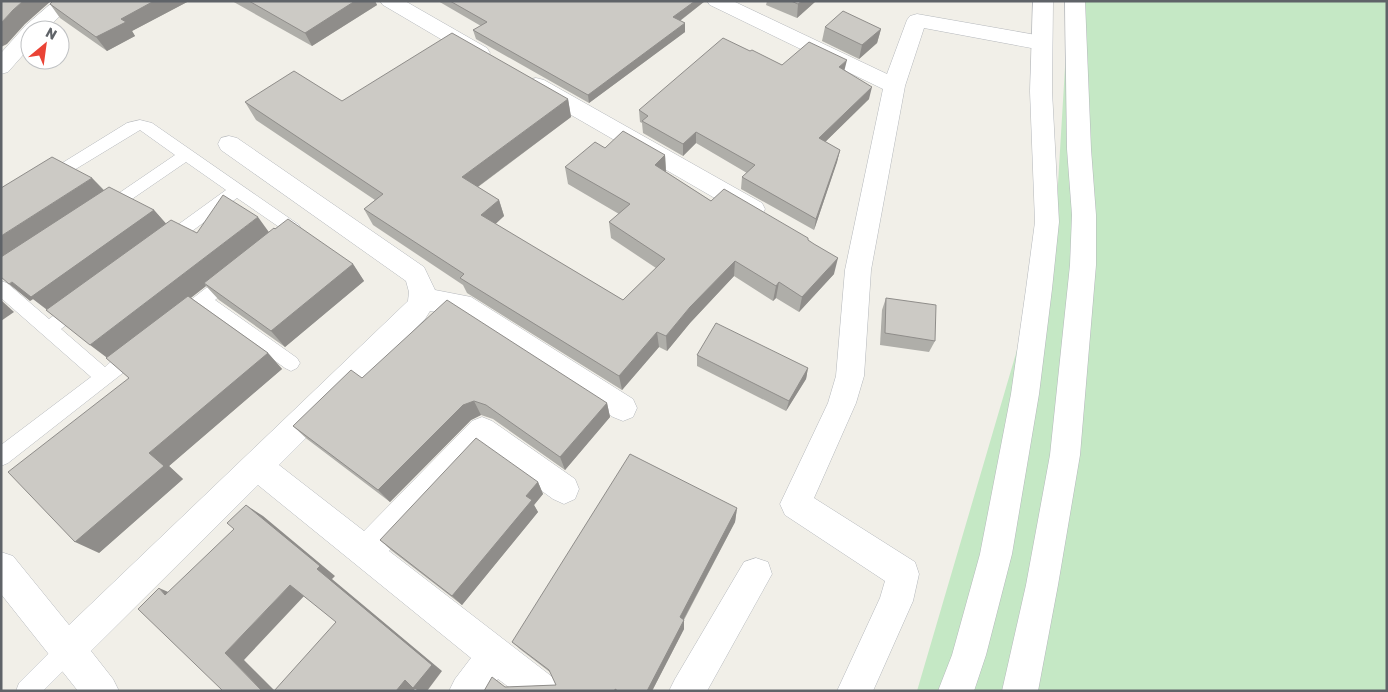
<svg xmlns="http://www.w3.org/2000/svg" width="1388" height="692" viewBox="0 0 1388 692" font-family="Rubik,sans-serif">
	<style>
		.green { fill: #c5e8c5 }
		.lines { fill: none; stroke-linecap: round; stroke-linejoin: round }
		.service-casing { stroke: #b5b8bc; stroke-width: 1 }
		.minor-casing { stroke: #b5b8bc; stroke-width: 1 }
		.tertiary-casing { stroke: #b5b8bc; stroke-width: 1 }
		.service { fill: #fff; fill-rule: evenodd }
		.minor { fill: #fff; fill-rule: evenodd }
		.tertiary { fill: #fff; fill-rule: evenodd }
		.wall { fill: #afaea9 }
		.shaded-wall { fill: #8f8d8a }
		.building { fill: #cccac5; stroke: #8f8d8a }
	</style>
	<rect width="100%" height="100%" fill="#f1efe8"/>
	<!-- green -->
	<path class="green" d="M 1069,1 L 1387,1 L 1387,691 L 917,691 L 1056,217 Z"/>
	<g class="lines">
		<!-- service casing -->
		<g class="service-casing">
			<g id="service">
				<path d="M 140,120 L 152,123 L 299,225 L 301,229 C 296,238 288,243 278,240 L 276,236 L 282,229 L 237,198 L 173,245 L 167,247 L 161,245 L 159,241 L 161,237 L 226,190 L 186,162 L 113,212 L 108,214 L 103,212 L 100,208 L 103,204 L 175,155 L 140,130 L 56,181 L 51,182 L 46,181 L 43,177 L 46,173 L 127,123 Z"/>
				<path d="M 230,272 L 236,274 L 238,279 L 236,284 L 215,300 L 297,358 L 300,363 L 297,368 L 291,371 L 285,368 L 203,309 C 194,316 186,327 174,323 L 171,318 L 174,313 L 224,274 Z"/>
				<path d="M 1,281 L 7,283 L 49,319 C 59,312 71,298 84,302 L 86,307 L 84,312 L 61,329 L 105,367 C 115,359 129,343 142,348 L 145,353 L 142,358 L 8,463 L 1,466 L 1,445 L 91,377 L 1,298 Z"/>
				<path d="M 67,640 L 75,643 L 78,651 L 75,659 L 43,691 L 16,691 L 19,683 L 59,643 Z"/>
			</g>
		</g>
		<!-- minor casing -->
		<g class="minor-casing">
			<g id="minor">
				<path d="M 54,1 L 76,1 L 45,30 L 30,30 L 30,47 L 8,72 L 1,74 L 1,53 L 26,25 Z"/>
				<path d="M 380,1 L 405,1 L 487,48 L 490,53 L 487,58 L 480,60 L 473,58 L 383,5 Z"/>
				<path d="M 707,1 L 733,1 L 887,74 L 907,20 L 910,16 L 917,14 L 1042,36 L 1049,38 L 1052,43 L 1049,48 L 1042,50 L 924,28 L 905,86 L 871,270 L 864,376 L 856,403 L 814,498 L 915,562 L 919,574 L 913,601 L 873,691 L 837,691 L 880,598 L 885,581 L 785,515 L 780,504 L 828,403 L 836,376 L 845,270 L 883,89 L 710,5 Z"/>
				<path d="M 536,78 L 544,80 L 762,203 L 765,209 L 762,215 L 753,218 L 744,215 L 528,90 L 525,85 L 528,80 Z"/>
				<path d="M 229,136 L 237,138 L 424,267 L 435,290 L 471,297 L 633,399 L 637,408 L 633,417 L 623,421 L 613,417 L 456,315 L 430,311 L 425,319 L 279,465 L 364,531 L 472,421 L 482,417 L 492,421 L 575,479 L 579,489 L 575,499 L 564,504 L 553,499 L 484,449 L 389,551 L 555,679 L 561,691 L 514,691 L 498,679 L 489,691 L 449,691 L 455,679 L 471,658 L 258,485 L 91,651 L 113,679 L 119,691 L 78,691 L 1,594 L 1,552 L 13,556 L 69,625 L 408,301 L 409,292 L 406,281 L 221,150 L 218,144 L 221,138 Z"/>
				<path d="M 756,558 L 768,562 L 772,574 L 707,691 L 669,691 L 675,679 L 744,562 Z"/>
			</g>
		</g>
		<!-- tertiary casing -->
		<g class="tertiary-casing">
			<g id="tertiary">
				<path d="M 1033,1 L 1053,1 L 1052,91 L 1059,222 L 1052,289 L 1039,394 L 1012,554 L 986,655 L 974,691 L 938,691 L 952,655 L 980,554 L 1011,394 L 1026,289 L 1035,222 L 1030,91 Z"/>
				<path d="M 1065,1 L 1085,1 L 1091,149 L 1096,215 L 1096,265 L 1080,455 L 1058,585 L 1038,691 L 1002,691 L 1026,585 L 1050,455 L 1070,265 L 1072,215 L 1067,149 Z"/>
			</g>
		</g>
		<!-- service -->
		<use href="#service" class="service"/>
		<!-- minor -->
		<use href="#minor" class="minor"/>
		<!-- tertiary -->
		<use href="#tertiary" class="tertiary"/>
	</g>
	<!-- wall -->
	<g class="wall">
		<path d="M 53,1 L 189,1 L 132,31 L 135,36 L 107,51 L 60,18 L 50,4 Z"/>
		<path d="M 232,1 L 375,1 L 377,5 L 312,46 Z"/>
		<path d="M 438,1 L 705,1 L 680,21 L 685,32 L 589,103 L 476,39 L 473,30 L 481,26 Z"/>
		<path d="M 767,1 L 816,1 L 797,18 L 766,5 Z"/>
		<path d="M 825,27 L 881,29 L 877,43 L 859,59 L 822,41 Z"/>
		<path d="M 750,51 L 782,65 L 845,70 L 869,99 L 825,142 L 840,150 L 837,162 L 814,230 L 741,189 L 742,177 L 747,173 L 696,143 L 683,156 L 643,133 L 642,123 L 640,122 L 639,110 Z"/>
		<path d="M 568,99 L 571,117 L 478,187 L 499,200 L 504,216 L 495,224 L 623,300 L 656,268 L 611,238 L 609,222 L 619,214 L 568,184 L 565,167 L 605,148 L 665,155 L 666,172 L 711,201 L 808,240 L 834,274 L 799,312 L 776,298 L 773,301 L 734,276 L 690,323 L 667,351 L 659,347 L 622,390 L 467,293 L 463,285 L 373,225 L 364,209 L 375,200 L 256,120 L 245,102 Z"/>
		<path d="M 92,178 L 104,190 L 154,210 L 166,224 L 197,233 L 268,232 L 353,264 L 364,281 L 285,347 L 219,300 L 206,286 L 191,298 L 268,353 L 282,369 L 169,466 L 183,479 L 99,553 L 129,378 L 107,357 L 46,310 L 47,310 L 33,299 L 30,301 Z"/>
		<path d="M 886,298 L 935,341 L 929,352 L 880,345 L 882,310 Z"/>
		<path d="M 697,355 L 808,368 L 806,379 L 786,411 L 697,366 Z"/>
		<path d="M 362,378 L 607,403 L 610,417 L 565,470 L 493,419 L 481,415 L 471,420 L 390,502 L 307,439 L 293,426 Z"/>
		<path d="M 538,482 L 543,494 L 534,505 L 538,512 L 462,605 L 392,551 L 380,540 Z"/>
		<path d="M 737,508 L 735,522 L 684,620 L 684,629 L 652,691 L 484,691 L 505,687 L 556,685 L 551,673 L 521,650 L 512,642 Z"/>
	</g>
	<!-- shaded-wall -->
	<g class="shaded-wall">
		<path d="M 23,1 L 51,1 L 25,24 L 7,44 L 1,47 L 1,23 L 13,10 Z"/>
		<path d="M 154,1 L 189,1 L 132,31 L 135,36 L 107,51 L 96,37 L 121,19 Z"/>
		<path d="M 355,1 L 375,1 L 377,5 L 312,46 L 305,33 Z"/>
		<path d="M 695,1 L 705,1 L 673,26 L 673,17 Z"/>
		<path d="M 802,1 L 816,1 L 797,18 L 798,4 Z"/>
		<path d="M 685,23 L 685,32 L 589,103 L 588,95 Z"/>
		<path d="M 881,29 L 877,43 L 859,59 L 862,45 Z"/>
		<path d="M 847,60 L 844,72 L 839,67 Z"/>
		<path d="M 872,87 L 869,99 L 817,150 L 819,138 Z"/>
		<path d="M 568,99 L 571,117 L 468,194 L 462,177 Z"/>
		<path d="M 696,132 L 696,143 L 683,156 L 683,144 Z"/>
		<path d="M 840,150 L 837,162 L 814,230 L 816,219 Z"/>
		<path d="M 665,155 L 666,173 L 655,165 Z"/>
		<path d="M 92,178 L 109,196 L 1,268 L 1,236 Z"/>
		<path d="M 499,200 L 504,216 L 487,232 L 481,215 Z"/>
		<path d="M 154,210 L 170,228 L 53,314 L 33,299 L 30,301 L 9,284 Z"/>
		<path d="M 258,217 L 271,235 L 204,283 L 206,286 L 110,360 L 90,345 Z"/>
		<path d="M 838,258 L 834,274 L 799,312 L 802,297 Z"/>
		<path d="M 735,261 L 734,276 L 690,323 L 667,351 L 666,336 L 690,307 Z"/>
		<path d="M 353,264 L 364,281 L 285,347 L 271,331 Z"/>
		<path d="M 779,282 L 776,298 L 773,301 L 776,286 Z"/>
		<path d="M 1,300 L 14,312 L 1,321 Z"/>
		<path d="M 657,332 L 659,347 L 622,390 L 619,376 Z"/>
		<path d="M 268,353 L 282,369 L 169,466 L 183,479 L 99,553 L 75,542 L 149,453 Z"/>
		<path d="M 808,368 L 806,379 L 786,411 L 789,401 Z"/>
		<path d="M 474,401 L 481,415 L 471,420 L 390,502 L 378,490 L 463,405 Z"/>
		<path d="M 607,403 L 610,417 L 565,470 L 560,457 Z"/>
		<path d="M 538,482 L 543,494 L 534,505 L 538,512 L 462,605 L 452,596 L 526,496 Z"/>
		<path d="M 246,505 L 263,516 L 335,576 L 332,579 L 442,671 L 427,691 L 419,691 L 415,689 L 413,691 L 396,691 L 317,569 Z"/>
		<path d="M 737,508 L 735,522 L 680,626 L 680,617 Z"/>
		<path d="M 290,585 L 306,594 L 244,660 L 275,691 L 262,691 L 225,653 Z"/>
		<path d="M 159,588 L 180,597 L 165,595 Z"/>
		<path d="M 684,620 L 684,629 L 652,691 L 647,691 Z"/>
	</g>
	<!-- building -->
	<g class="building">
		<path d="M 1,1 L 23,1 L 13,10 L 1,23 Z"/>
		<path d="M 53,1 L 154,1 L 121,19 L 126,22 L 96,37 L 50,4 Z"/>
		<path d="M 249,1 L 355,1 L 305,33 Z"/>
		<path d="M 450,1 L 695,1 L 673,17 L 685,23 L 588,95 L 473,30 L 487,22 Z"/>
		<path d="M 791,1 L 802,1 L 798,4 Z"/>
		<path d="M 843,11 L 881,29 L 862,45 L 825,27 Z"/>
		<path d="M 452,33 L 568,99 L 462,177 L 499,200 L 481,215 L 623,300 L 665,259 L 609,222 L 630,204 L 565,167 L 595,142 L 605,148 L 623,131 L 665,155 L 655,165 L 711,201 L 724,189 L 808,238 L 808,240 L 814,244 L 838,258 L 802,297 L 779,282 L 776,286 L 735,261 L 690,307 L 666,336 L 657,332 L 619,376 L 460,278 L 464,274 L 364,209 L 383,194 L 245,102 L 294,71 L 342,101 Z"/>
		<path d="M 723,38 L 750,51 L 752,50 L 782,65 L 809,42 L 847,60 L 839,67 L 872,87 L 819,138 L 840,150 L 816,219 L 742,177 L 755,165 L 696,132 L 683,144 L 642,121 L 648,116 L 639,110 Z"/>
		<path d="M 52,157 L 92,178 L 1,236 L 1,188 Z"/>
		<path d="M 109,187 L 154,210 L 31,297 L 12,282 L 9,284 L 1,277 L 1,257 Z"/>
		<path d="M 223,195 L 258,217 L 90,345 L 46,310 L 171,220 L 197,233 Z"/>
		<path d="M 288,219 L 353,264 L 271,331 L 204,283 L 274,228 L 275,229 Z"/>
		<path d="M 188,296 L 268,353 L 149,453 L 164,466 L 75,542 L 8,472 L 129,378 L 106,358 Z"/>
		<path d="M 886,298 L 936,305 L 935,341 L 885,333 Z"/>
		<path d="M 447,300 L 607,403 L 560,457 L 486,405 L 474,401 L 463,405 L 378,490 L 293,426 L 351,370 L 362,378 Z"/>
		<path d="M 716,323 L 808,368 L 789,401 L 697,355 Z"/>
		<path d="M 476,438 L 538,482 L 526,496 L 532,500 L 452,596 L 380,540 Z"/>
		<path d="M 630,454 L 737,508 L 680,617 L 684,620 L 647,691 L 618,691 L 615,689 L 615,691 L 484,691 L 492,677 L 505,687 L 556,685 L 549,670 L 512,642 Z"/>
		<path d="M 246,505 L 320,566 L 317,569 L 432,665 L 413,688 L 405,680 L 396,691 L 274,691 L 336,622 L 290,585 L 225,653 L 262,691 L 223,691 L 138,609 L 159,588 L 165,595 L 234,529 L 227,523 Z"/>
	</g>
	<!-- border -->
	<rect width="1388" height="692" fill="none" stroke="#5f6368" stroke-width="5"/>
	<!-- north arrow -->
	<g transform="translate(45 45) rotate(29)"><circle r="24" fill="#ffffff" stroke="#bfc1c3"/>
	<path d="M0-4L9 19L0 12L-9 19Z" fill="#ea4335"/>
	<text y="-8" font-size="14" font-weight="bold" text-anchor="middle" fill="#5f6368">N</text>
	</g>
</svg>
